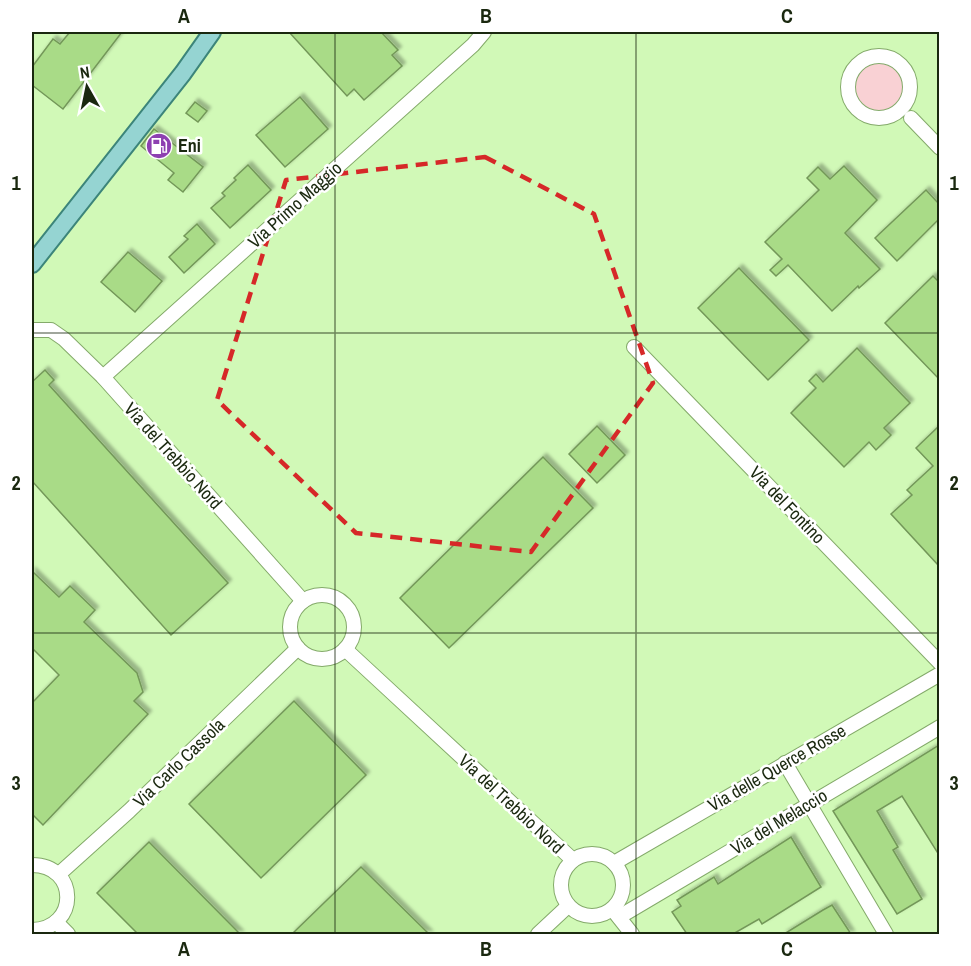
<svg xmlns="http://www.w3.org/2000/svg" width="971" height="966" viewBox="0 0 971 966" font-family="'Archivo Narrow',sans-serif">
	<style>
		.green { fill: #f9d1d4 }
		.building { fill: #a9db87; stroke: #739759; stroke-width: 1.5; filter: url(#shadow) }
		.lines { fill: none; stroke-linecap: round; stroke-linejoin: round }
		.minor-casing { stroke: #84aa6a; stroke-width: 16 }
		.major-casing { stroke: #3c857a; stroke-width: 20 }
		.minor { stroke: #fff; stroke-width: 14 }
		.major { stroke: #95d4d2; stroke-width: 16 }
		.marked { fill: none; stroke: #d62828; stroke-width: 4.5; stroke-dasharray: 12 8; stroke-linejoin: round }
		.grid { fill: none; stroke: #1a280f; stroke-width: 1.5; stroke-opacity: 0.55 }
		.labels { text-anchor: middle; stroke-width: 5; stroke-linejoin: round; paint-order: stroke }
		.poi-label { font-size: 18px; font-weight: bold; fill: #1a280f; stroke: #fff; text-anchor: start }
		.street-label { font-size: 18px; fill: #1a280f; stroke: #fff }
		.neatline { fill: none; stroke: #1a280f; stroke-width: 2 }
		.grid-label { font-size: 20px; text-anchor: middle; font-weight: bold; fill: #1a280f }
	</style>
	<defs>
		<filter id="shadow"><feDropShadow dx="3.5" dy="-3.5" stdDeviation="1.5" flood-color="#0004"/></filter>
	</defs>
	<rect width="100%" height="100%" fill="#d1f9b7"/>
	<!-- green -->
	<circle class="green" cx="879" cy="86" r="25"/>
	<!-- building -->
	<g class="building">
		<path d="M 70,32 L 122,32 L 63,109 L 32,85 L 32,67 L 53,39 L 60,44 Z"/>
		<path d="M 289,32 L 381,32 L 398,50 L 392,55 L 402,66 L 364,100 L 354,89 L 347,96 Z"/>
		<path d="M 300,97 L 328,129 L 285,167 L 256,135 Z"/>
		<path d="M 195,102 L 207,111 L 198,122 L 186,113 Z"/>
		<path d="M 154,129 L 203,167 L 183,192 L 168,180 L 174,173 L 141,146 Z"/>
		<path d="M 248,165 L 271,190 L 230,228 L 211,208 L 225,196 L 222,193 L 236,180 L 234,178 Z"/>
		<path d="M 844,166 L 877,200 L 845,233 L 880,269 L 859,288 L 858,286 L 832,311 L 788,265 L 776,276 L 770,270 L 782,259 L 765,242 L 819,190 L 807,178 L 818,167 L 830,179 Z"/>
		<path d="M 926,190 L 939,204 L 939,219 L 897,261 L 875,238 Z"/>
		<path d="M 197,224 L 215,244 L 184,273 L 169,257 L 188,239 L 184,236 Z"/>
		<path d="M 128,252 L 162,281 L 135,312 L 101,282 Z"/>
		<path d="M 739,268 L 809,340 L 768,380 L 698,308 Z"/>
		<path d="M 933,276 L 939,282 L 939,379 L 885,323 Z"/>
		<path d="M 857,348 L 910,403 L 884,428 L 891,435 L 876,450 L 869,442 L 844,467 L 791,413 L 816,388 L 809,381 L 816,374 L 823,382 Z"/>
		<path d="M 45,370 L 54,380 L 49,385 L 228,583 L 171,635 L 32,481 L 32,382 Z"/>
		<path d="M 597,426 L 625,455 L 597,483 L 569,454 Z"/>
		<path d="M 939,426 L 939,566 L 891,514 L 912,495 L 907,490 L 933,466 L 916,448 Z"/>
		<path d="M 543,457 L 593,508 L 449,648 L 400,598 Z"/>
		<path d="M 32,571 L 59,597 L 70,586 L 95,610 L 84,622 L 137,673 L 143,692 L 134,701 L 148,714 L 43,825 L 32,814 L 32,703 L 59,675 L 32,648 Z"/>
		<path d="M 294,701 L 366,775 L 261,878 L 189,804 Z"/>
		<path d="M 939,745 L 939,855 L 902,796 L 877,811 L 898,847 L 893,850 L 922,899 L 897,914 L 833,811 Z"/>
		<path d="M 791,837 L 821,887 L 762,924 L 759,919 L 733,934 L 687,934 L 672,912 L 681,906 L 677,900 L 714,877 L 718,884 Z"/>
		<path d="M 149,842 L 240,934 L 138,934 L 97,893 Z"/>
		<path d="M 361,867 L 429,934 L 292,934 Z"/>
		<path d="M 832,905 L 851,934 L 784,934 L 823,910 Z"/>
	</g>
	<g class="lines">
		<!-- minor casing -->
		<g class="minor-casing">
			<g id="minor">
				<circle cx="879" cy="87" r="31"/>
				<path d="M 911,118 L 940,148"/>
				<path d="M 32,330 L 51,330 L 64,339 L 103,377 L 303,601"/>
				<path d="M 634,347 L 940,663"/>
				<path d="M 103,377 L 473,45 L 484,32"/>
				<circle cx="322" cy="627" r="32"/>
				<path d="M 345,649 L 573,860"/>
				<path d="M 785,763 L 886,934"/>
				<circle cx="592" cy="885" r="31"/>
				<path d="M 614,863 L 940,674"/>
				<path d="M 32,865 C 79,865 79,929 32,930"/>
				<path d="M 59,874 L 129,811 L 298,648"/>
				<path d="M 613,910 L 632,934"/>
				<path d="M 619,917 L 940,727"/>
				<path d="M 56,922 L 68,934"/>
				<path d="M 538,934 L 568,906"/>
			</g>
		</g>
		<!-- major casing -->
		<g class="major-casing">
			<path id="major" d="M 32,264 L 183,73 L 212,32"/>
		</g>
		<!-- minor -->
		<use href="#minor" class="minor"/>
		<!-- major -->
		<use href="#major" class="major"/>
	</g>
	<!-- marked area -->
	<path class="marked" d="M 485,157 L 594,214 L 653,383 L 531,552 L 356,533 L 217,400 L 286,180 Z"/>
	<!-- grid -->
	<path class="grid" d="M 335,32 L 335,934M 636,32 L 636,934M 32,333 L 940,333M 32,633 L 940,633"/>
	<!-- icons -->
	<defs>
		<g id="fuel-disc" transform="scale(1.35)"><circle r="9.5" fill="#8d40b1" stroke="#fff"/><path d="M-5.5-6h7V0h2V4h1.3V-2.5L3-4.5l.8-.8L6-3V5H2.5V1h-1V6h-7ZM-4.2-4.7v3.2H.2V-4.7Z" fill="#fff"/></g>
	</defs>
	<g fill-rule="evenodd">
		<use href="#fuel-disc" x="159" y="146"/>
	</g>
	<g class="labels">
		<!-- poi labels -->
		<g class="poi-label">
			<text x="178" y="152">Eni</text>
		</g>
		<!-- street labels -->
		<g class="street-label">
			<text transform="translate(295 205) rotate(-42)" y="6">Via Primo Maggio</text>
			<text transform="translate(173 456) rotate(48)" y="6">Via del Trebbio Nord</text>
			<text transform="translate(787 505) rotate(46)" y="6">Via del Fontino</text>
			<text transform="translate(179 763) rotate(-44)" y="6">Via Carlo Cassola</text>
			<text transform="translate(777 768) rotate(-30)" y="6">Via delle Querce Rosse</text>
			<text transform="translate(511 804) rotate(43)" y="6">Via del Trebbio Nord</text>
			<text transform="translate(779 822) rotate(-31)" y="6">Via del Melaccio</text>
		</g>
	</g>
	<!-- border -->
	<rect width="971" height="966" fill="none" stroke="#ffffff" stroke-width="66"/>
	<!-- north arrow -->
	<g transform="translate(87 87) rotate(351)" stroke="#ffffff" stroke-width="4.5" paint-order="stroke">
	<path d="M0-4.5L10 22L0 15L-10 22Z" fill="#1a280f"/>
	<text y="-9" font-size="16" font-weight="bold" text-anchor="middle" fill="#1a280f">N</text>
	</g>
	<rect x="33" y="33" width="905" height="900" class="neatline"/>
	<g class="grid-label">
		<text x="184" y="23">A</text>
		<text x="486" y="23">B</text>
		<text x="787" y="23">C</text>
		<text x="16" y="190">1</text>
		<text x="954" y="190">1</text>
		<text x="16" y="490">2</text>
		<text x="954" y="490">2</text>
		<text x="16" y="790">3</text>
		<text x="954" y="790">3</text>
		<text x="184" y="956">A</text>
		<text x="486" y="956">B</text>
		<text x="787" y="956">C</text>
	</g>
</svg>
